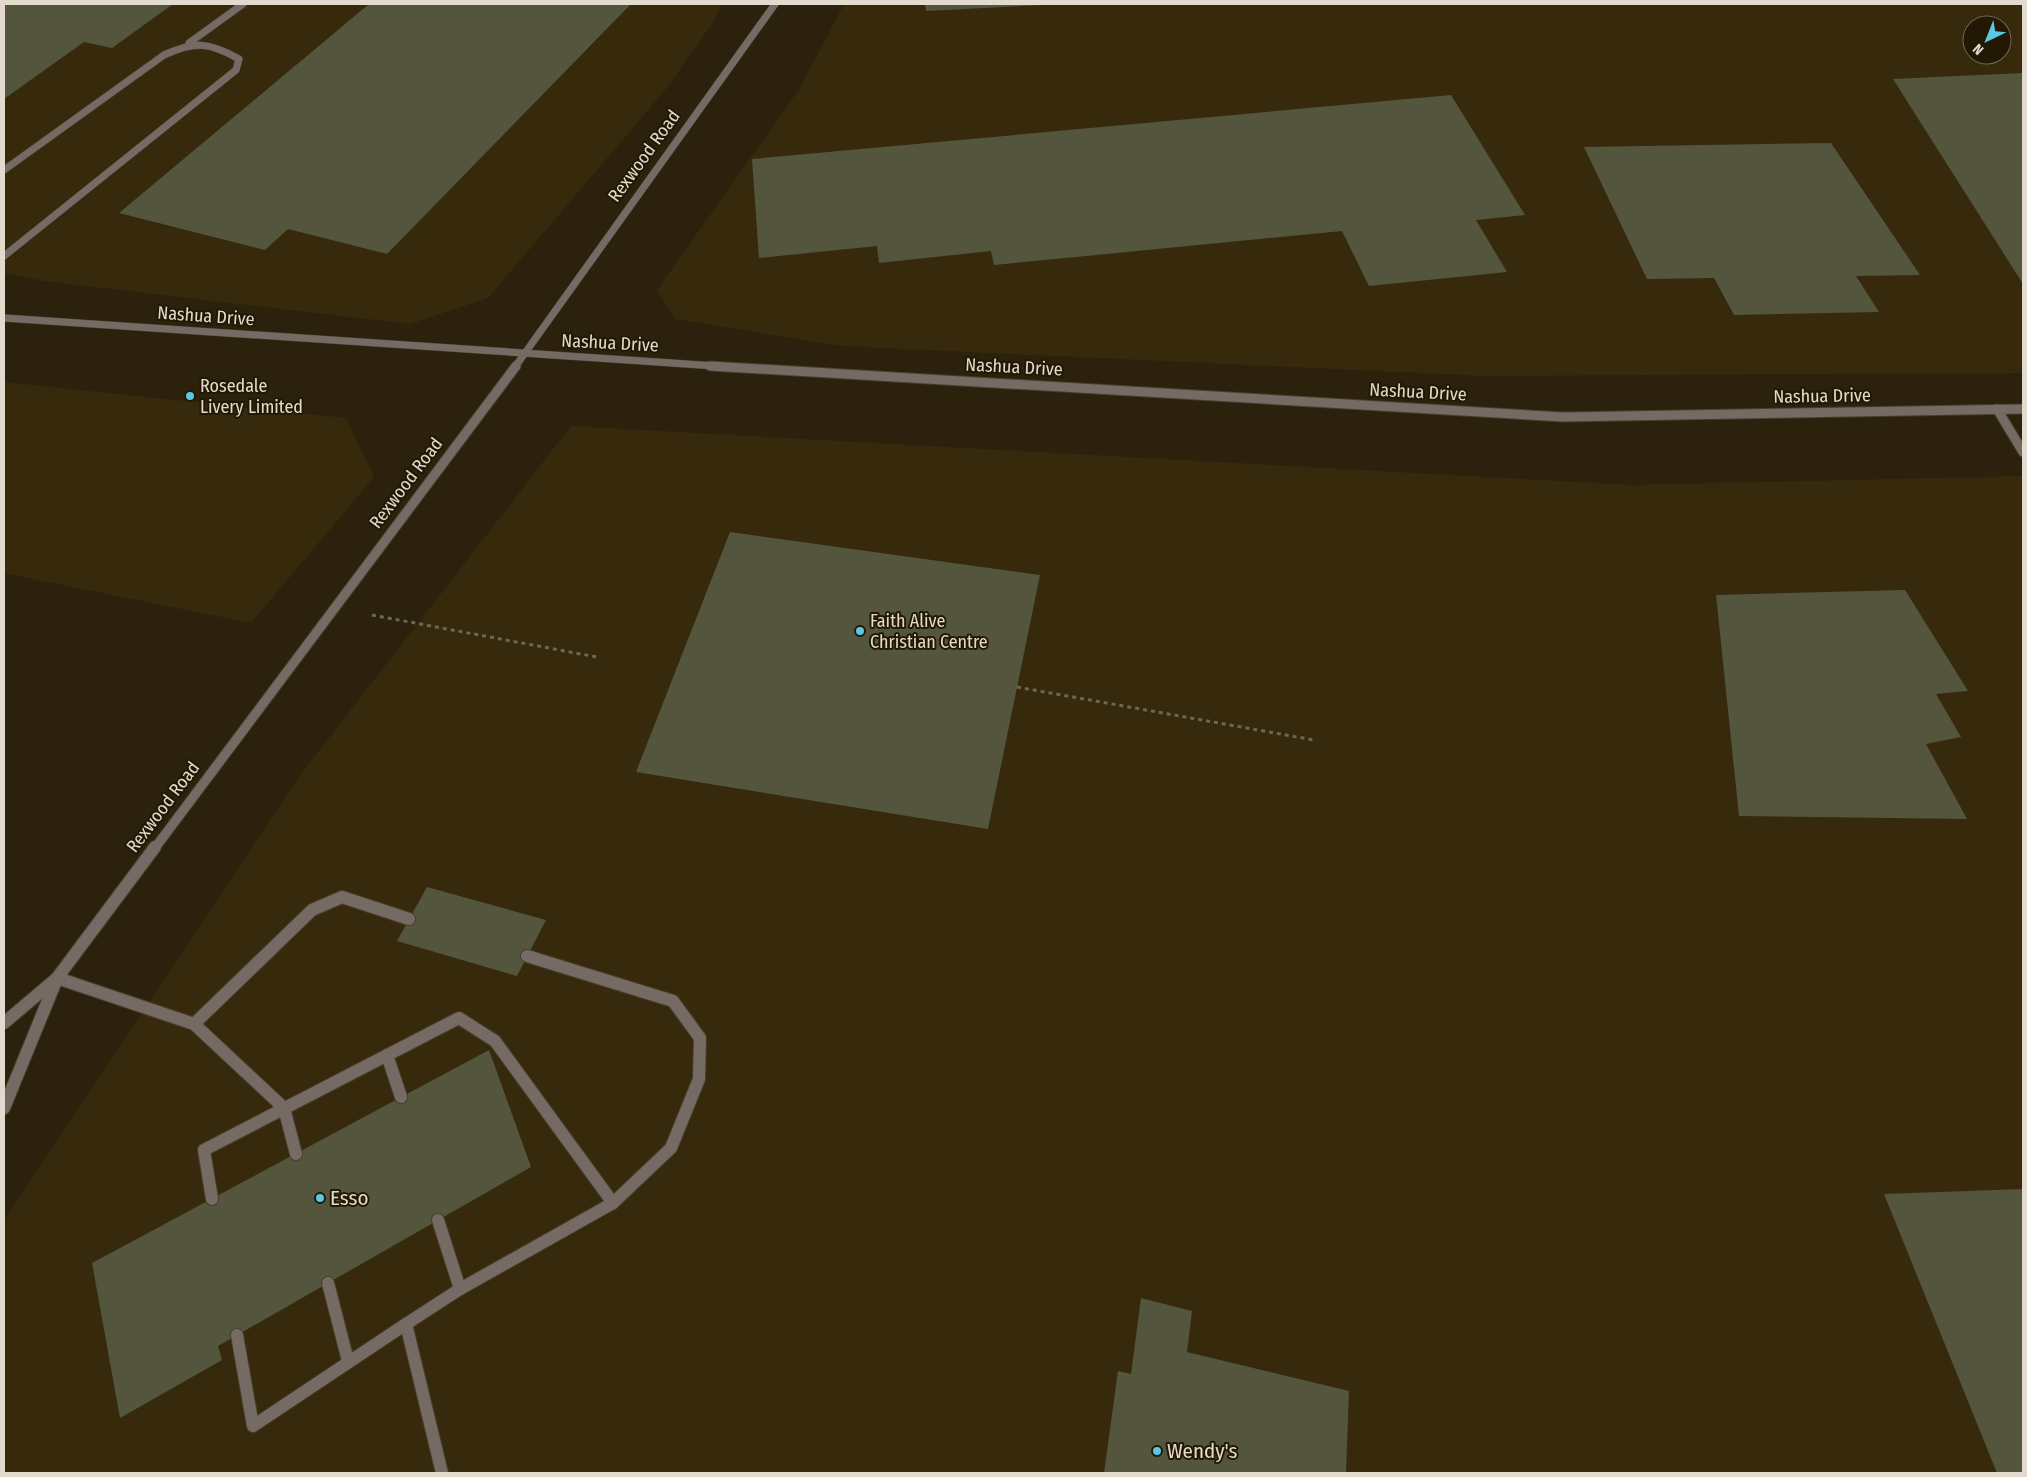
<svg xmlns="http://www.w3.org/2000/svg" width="2027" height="1477" viewBox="0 0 2027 1477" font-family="'Fira Sans Condensed',sans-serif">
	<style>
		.built { fill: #372a0c; fill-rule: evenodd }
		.building { fill: #53553c }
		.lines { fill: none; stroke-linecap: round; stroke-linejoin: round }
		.service-far2-casing { stroke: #493f2b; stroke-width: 8 }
		.service-far1-casing { stroke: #493f2b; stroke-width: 11 }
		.service-casing { stroke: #493f2b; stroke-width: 14 }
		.minor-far1-casing { stroke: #493f2b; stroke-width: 8 }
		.minor-casing { stroke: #493f2b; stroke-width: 11 }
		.tertiary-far2-casing { stroke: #493f2b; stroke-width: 8 }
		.tertiary-far1-casing { stroke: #493f2b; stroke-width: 11 }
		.tertiary-casing { stroke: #493f2b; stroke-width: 14 }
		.path { stroke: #6f6553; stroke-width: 3; stroke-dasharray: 4 4; stroke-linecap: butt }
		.service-far2 { stroke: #766b64; stroke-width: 7 }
		.service-far1 { stroke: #766b64; stroke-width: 9 }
		.service { stroke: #766b64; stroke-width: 12 }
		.minor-far1 { stroke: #766b64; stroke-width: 7 }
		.minor { stroke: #766b64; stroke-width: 9 }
		.tertiary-far2 { stroke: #766b64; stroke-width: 7 }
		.tertiary-far1 { stroke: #766b64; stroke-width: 9 }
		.tertiary { stroke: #766b64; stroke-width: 12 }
		.poi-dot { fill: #59c8e4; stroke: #221803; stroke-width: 2 }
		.labels { text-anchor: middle; stroke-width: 4; stroke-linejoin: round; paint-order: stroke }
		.street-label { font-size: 18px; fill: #e1dacd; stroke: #221803 }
		.poi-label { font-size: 18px; fill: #e1dacd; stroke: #221803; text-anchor: start }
		.near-poi-label { font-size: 21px; fill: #e1dacd; stroke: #221803; text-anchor: start }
	</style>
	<rect width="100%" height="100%" fill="#2c210c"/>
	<!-- built -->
	<g class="built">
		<path d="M 4,4 L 721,4 L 714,21 L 666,89 L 488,298 L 410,324 L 44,281 L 4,273 Z"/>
		<path d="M 844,4 L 2023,4 L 2023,373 L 1485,376 L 841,346 L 675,319 L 657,290 L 800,88 ZM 1972,25 L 2002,25 L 2002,55 L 1972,55 Z"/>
		<path d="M 4,382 L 346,418 L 374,477 L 251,623 L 4,573 Z"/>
		<path d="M 571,426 L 1631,485 L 2023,476 L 2023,1473 L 4,1473 L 4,1220 L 301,774 Z"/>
	</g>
	<!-- building -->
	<g class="building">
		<path d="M 4,4 L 173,4 L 112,48 L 84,42 L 4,99 Z"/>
		<path d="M 369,4 L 631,4 L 387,254 L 288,229 L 265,250 L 119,213 Z"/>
		<path d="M 925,4 L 1042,4 L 1042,5 L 926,11 Z"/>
		<path d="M 2023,73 L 2023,284 L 1893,79 Z"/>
		<path d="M 1451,95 L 1525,215 L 1476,220 L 1507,272 L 1369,286 L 1342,231 L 994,265 L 991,251 L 879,263 L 877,246 L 759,258 L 752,159 Z"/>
		<path d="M 1831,143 L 1920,275 L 1856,276 L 1879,312 L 1734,315 L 1714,278 L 1647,279 L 1584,147 Z"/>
		<path d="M 730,532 L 1040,575 L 988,829 L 636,772 Z"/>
		<path d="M 1905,590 L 1968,691 L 1936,694 L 1961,737 L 1926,744 L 1967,819 L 1739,816 L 1716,595 Z"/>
		<path d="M 427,887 L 546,920 L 517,976 L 397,941 Z"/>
		<path d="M 489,1050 L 531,1167 L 218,1346 L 222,1360 L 120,1418 L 92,1263 Z"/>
		<path d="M 2023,1189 L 2023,1473 L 1997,1473 L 1884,1194 Z"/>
		<path d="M 1141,1298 L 1192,1311 L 1187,1352 L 1349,1391 L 1346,1473 L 1104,1473 L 1118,1371 L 1131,1374 Z"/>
	</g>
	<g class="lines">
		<!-- service-far2 casing -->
		<g class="service-far2-casing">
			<g id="service-far2">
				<path d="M 189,43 L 243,4"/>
				<path d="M 4,170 L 164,55 C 195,41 209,42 239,59 L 236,70 L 4,256"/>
			</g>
		</g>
		<!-- service-far1 casing -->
		<g class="service-far1-casing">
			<path id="service-far1" d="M 1997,409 L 2023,452"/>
		</g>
		<!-- service casing -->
		<g class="service-casing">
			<g id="service">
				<path d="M 527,956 L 673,1001 L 700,1038 L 699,1079 L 671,1148 L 613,1203"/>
				<path d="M 57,978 L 194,1024 L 284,1108 L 296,1154"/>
				<path d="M 194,1024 L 312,910 L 342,897 L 409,919"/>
				<path d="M 387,1055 L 401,1097"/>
				<path d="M 212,1199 L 204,1150 L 459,1018 L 495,1041 L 613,1203 L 460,1289 L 406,1324 L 442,1473"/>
				<path d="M 438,1220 L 460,1289"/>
				<path d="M 328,1283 L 348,1361"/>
				<path d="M 237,1335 L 253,1426 L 406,1324"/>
			</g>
		</g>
		<!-- minor-far1 casing -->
		<g class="minor-far1-casing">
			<path id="minor-far1" d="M 4,318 L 731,367"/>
		</g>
		<!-- minor casing -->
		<g class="minor-casing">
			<path id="minor" d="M 710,366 L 1563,417 L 2023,409"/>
		</g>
		<!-- tertiary-far2 casing -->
		<g class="tertiary-far2-casing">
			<path id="tertiary-far2" d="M 515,367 L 775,4"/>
		</g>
		<!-- tertiary-far1 casing -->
		<g class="tertiary-far1-casing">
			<path id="tertiary-far1" d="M 155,848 L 516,366"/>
		</g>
		<!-- tertiary casing -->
		<g class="tertiary-casing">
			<g id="tertiary">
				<path d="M 4,1023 L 57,978 L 155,847"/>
				<path d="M 4,1108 L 56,981"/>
			</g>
		</g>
		<!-- path -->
		<g class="path">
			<path d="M 372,615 L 597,657"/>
			<path d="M 1017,687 L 1314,740"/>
		</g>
		<!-- service-far2 -->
		<use href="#service-far2" class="service-far2"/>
		<!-- service-far1 -->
		<use href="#service-far1" class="service-far1"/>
		<!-- service -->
		<use href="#service" class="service"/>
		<!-- minor-far1 -->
		<use href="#minor-far1" class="minor-far1"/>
		<!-- minor -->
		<use href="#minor" class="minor"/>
		<!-- tertiary-far2 -->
		<use href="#tertiary-far2" class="tertiary-far2"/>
		<!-- tertiary-far1 -->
		<use href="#tertiary-far1" class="tertiary-far1"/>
		<!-- tertiary -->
		<use href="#tertiary" class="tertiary"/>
	</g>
	<!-- markers -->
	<g class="poi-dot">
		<circle cx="190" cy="396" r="5"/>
		<circle cx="860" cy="631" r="5"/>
		<circle cx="320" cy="1198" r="5"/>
		<circle cx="1157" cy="1451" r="5"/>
	</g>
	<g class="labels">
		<!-- street labels -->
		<g class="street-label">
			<text transform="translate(644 156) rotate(-54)" y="6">Rexwood Road</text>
			<text transform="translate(206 316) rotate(4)" y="6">Nashua Drive</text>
			<text transform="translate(610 343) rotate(3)" y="6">Nashua Drive</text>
			<text transform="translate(1014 367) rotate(3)" y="6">Nashua Drive</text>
			<text transform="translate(1418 392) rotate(3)" y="6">Nashua Drive</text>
			<text transform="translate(1822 396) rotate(-1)" y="6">Nashua Drive</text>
			<text transform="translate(406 483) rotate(-53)" y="6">Rexwood Road</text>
			<text transform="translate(163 807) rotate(-53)" y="6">Rexwood Road</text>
		</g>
		<!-- poi labels -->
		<g class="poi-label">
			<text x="200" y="392">Rosedale<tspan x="200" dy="21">Livery Limited</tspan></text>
			<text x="870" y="627">Faith Alive<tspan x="870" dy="21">Christian Centre</tspan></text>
		</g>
		<!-- near-poi labels -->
		<g class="near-poi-label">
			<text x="330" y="1205">Esso</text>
			<text x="1167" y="1458">Wendy's</text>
		</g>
	</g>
	<!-- border -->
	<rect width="2027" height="1477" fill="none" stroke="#e1dacd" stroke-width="10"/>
	<!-- north arrow -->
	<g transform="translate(1987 40) rotate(223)"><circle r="24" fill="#221803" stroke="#6e6654"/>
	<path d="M0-4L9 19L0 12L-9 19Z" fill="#59c8e4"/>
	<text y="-8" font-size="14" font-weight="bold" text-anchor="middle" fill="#e1dacd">N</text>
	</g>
</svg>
